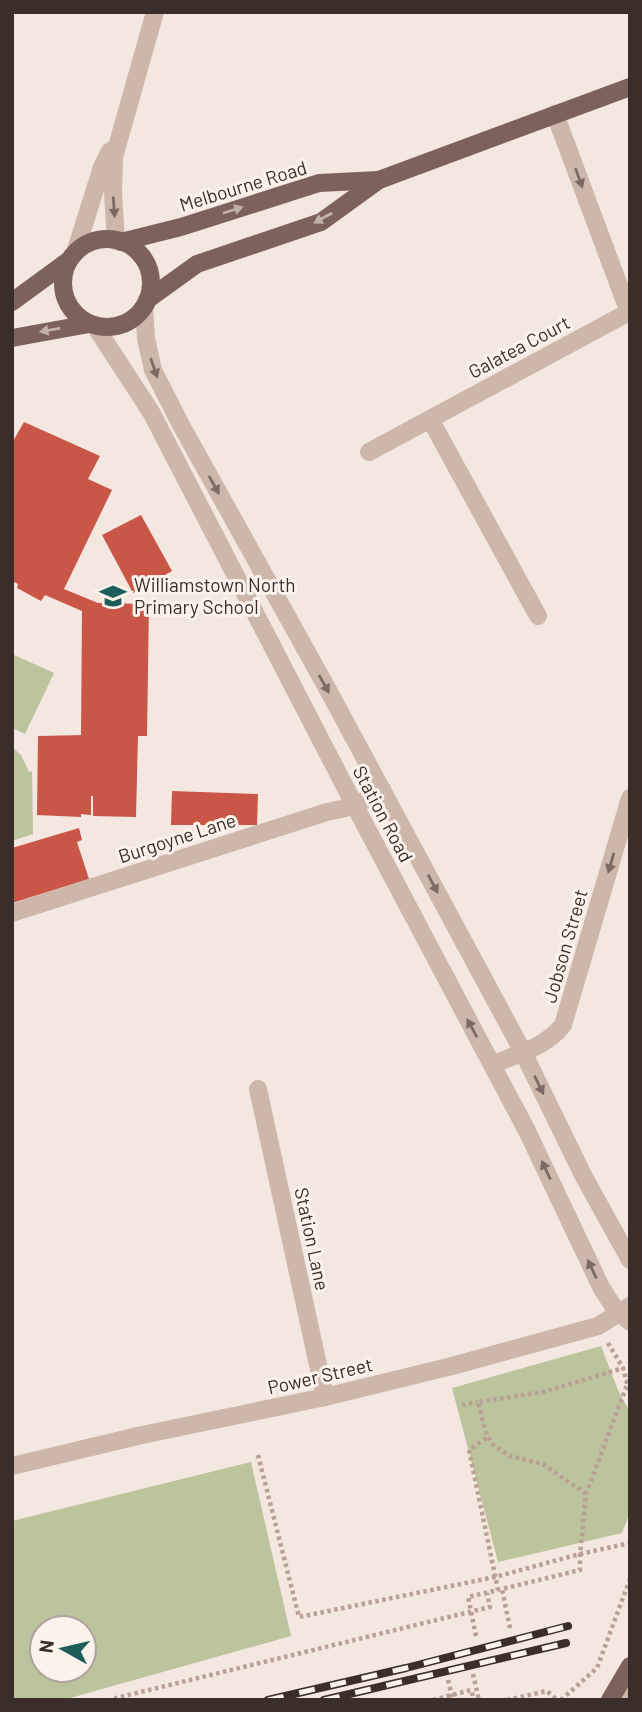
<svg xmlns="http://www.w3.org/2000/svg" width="642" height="1712" viewBox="0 0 642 1712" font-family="Barlow,sans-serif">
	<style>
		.green { fill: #bcc49e; fill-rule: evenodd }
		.building { fill: #ca5647 }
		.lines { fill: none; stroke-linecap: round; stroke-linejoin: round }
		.path { stroke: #b99f94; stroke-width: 4.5; stroke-dasharray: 3.5 3.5; stroke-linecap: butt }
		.minor { stroke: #cdb6aa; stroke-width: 18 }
		.major { stroke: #7d625b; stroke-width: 18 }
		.rail-casing { stroke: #3a2d2a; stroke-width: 8 }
		.rail { stroke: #fbf2ec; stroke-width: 5; stroke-dasharray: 16; stroke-linecap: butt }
		.oneway { fill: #7c6b64 }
		.oneway2 { fill: #c2b1ab }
		.labels { text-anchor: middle; stroke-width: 6; stroke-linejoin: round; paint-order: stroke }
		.street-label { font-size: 19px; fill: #3a2d2a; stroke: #fbf2ec }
		.poi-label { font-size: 19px; fill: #3a2d2a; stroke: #fbf2ec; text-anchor: start }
	</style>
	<rect width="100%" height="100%" fill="#f4e7df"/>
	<!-- green -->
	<g class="green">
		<path d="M 12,654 L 54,673 L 25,734 L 12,728 Z"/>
		<path d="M 12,747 L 21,755 L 29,772 L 32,771 L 33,834 L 12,841 Z"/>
		<path d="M 601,1346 L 618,1390 L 630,1412 L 630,1512 L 622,1533 L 498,1562 L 452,1388 Z"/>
		<path d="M 251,1462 L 291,1636 L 63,1700 L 12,1700 L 12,1521 ZM 84,1628 L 84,1670 L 42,1670 L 42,1628 Z"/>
	</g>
	<!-- building -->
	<g class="building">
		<path d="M 24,422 L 100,456 L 88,479 L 112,490 L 64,589 L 98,603 L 149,604 L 147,736 L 138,736 L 136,817 L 93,816 L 93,796 L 91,796 L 91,815 L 81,814 L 81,817 L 37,815 L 38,736 L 84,735 L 81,735 L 82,611 L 45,595 L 41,601 L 17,588 L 18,584 L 12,581 L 12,443 Z"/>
		<path d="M 141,515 L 172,571 L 133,593 L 102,535 Z"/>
		<path d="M 172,791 L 258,794 L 257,825 L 171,825 Z"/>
		<path d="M 79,828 L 82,840 L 77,842 L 89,879 L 12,903 L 12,848 Z"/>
	</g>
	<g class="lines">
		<!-- path -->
		<g class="path">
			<path d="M 608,1343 L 623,1368 L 630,1394"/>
			<path d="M 462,1405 L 478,1402"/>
			<path d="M 258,1455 L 299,1617 L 495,1577 L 580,1554 L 630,1543"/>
			<path d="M 586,1494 L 543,1464 L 510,1456 L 492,1444 L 486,1433 L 478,1402 L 543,1392 L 623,1368"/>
			<path d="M 510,1628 L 502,1589 L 580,1570 L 580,1554 L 586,1494 L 630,1377"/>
			<path d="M 476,1636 L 468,1597 L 498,1590 L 469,1450 L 488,1437"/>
			<path d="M 473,1674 L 479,1700"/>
			<path d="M 448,1680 L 453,1700"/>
			<path d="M 116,1700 L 116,1698 L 490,1607 L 487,1593"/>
			<path d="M 433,1700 L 471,1690 L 474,1700"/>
			<path d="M 507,1700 L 547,1691 L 557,1700"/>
			<path d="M 561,1700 L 597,1668 L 630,1579"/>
		</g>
		<!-- minor -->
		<g class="minor">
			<path d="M 555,114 L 630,315"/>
			<path d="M 116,241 L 113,193 L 114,157 L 155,12"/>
			<path d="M 75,253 L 102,167 L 110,151"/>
			<path d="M 144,306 L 146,338 L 153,370 L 181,425 L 327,688 L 523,1052 L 584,1177 L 630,1260"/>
			<path d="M 95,326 L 151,412 L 355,806 L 527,1131 L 601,1287 L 613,1306 L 630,1322"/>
			<path d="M 430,419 L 538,616"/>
			<path d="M 369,452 L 629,312"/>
			<path d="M 12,913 L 327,812 L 355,806 L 382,789"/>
			<path d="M 492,1065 C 517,1054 546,1047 563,1025 L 630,798"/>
			<path d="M 258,1089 L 325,1397"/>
			<path d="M 12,1466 L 142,1435 L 325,1397 L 452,1366 L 598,1326 L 630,1306"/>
			<path d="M 611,1698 L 630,1692"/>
		</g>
		<!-- major -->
		<g class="major">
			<circle cx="107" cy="283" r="44"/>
			<path d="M 121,242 L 181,227 L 319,183 L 379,180"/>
			<path d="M 147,300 L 197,264 L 321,222 L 379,180 L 630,87"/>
			<path d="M 12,302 L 68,261"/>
			<path d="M 12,338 L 89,324"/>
			<path d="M 610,1700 L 630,1666"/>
		</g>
		<!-- rail casing -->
		<g class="rail-casing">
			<g id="rail">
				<path d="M 268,1700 L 406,1668 L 568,1626"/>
				<path d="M 324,1700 L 566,1643"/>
			</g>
		</g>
		<!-- rail -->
		<use href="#rail" class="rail"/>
	</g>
	<!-- one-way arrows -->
	<defs><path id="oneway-solid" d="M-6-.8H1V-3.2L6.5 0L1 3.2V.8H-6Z" transform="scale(1.75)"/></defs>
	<g class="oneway">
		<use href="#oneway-solid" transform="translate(579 178) rotate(70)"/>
		<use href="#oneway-solid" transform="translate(114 207) rotate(86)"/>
		<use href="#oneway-solid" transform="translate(154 368) rotate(71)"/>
		<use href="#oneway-solid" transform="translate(214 485) rotate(61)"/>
		<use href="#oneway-solid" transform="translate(324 684) rotate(61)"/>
		<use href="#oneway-solid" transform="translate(611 863) rotate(106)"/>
		<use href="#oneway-solid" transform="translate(433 884) rotate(62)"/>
		<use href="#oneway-solid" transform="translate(472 1028) rotate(-118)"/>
		<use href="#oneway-solid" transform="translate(539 1085) rotate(64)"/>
		<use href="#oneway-solid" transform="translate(546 1170) rotate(-115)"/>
		<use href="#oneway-solid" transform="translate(592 1269) rotate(-115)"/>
	</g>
	<g class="oneway2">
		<use href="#oneway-solid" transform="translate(233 210) rotate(-18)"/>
		<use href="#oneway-solid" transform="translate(323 218) rotate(151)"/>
		<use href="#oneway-solid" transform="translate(50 330) rotate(170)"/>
	</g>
	<!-- icons -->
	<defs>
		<g id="school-bare" transform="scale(2.1)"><path d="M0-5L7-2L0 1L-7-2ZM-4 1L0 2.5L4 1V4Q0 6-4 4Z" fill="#1d5e5a" stroke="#fbf2ec" stroke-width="2.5" paint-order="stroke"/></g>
	</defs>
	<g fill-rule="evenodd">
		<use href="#school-bare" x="113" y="596"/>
	</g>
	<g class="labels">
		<!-- street labels -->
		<g class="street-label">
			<text transform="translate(243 186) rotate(-17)" y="7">Melbourne Road</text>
			<text transform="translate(519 347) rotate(-28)" y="7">Galatea Court</text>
			<text transform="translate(383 814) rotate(62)" y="7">Station Road</text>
			<text transform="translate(177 838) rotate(-18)" y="7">Burgoyne Lane</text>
			<text transform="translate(565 946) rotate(-74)" y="7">Jobson Street</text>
			<text transform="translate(312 1239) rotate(78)" y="7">Station Lane</text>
			<text transform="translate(320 1376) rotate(-13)" y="7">Power Street</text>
		</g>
		<!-- poi labels -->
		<g class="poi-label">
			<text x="134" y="592">Williamstown North<tspan x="134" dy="22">Primary School</tspan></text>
		</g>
	</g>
	<!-- border -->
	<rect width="642" height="1712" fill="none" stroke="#3a2d2a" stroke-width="28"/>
	<!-- north arrow -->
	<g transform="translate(63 1649) rotate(278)"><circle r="33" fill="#fbf2ec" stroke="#aea39e" stroke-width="2"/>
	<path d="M0-5L12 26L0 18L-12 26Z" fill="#1d5e5a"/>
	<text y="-10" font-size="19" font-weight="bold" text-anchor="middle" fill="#3a2d2a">N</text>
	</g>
</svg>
